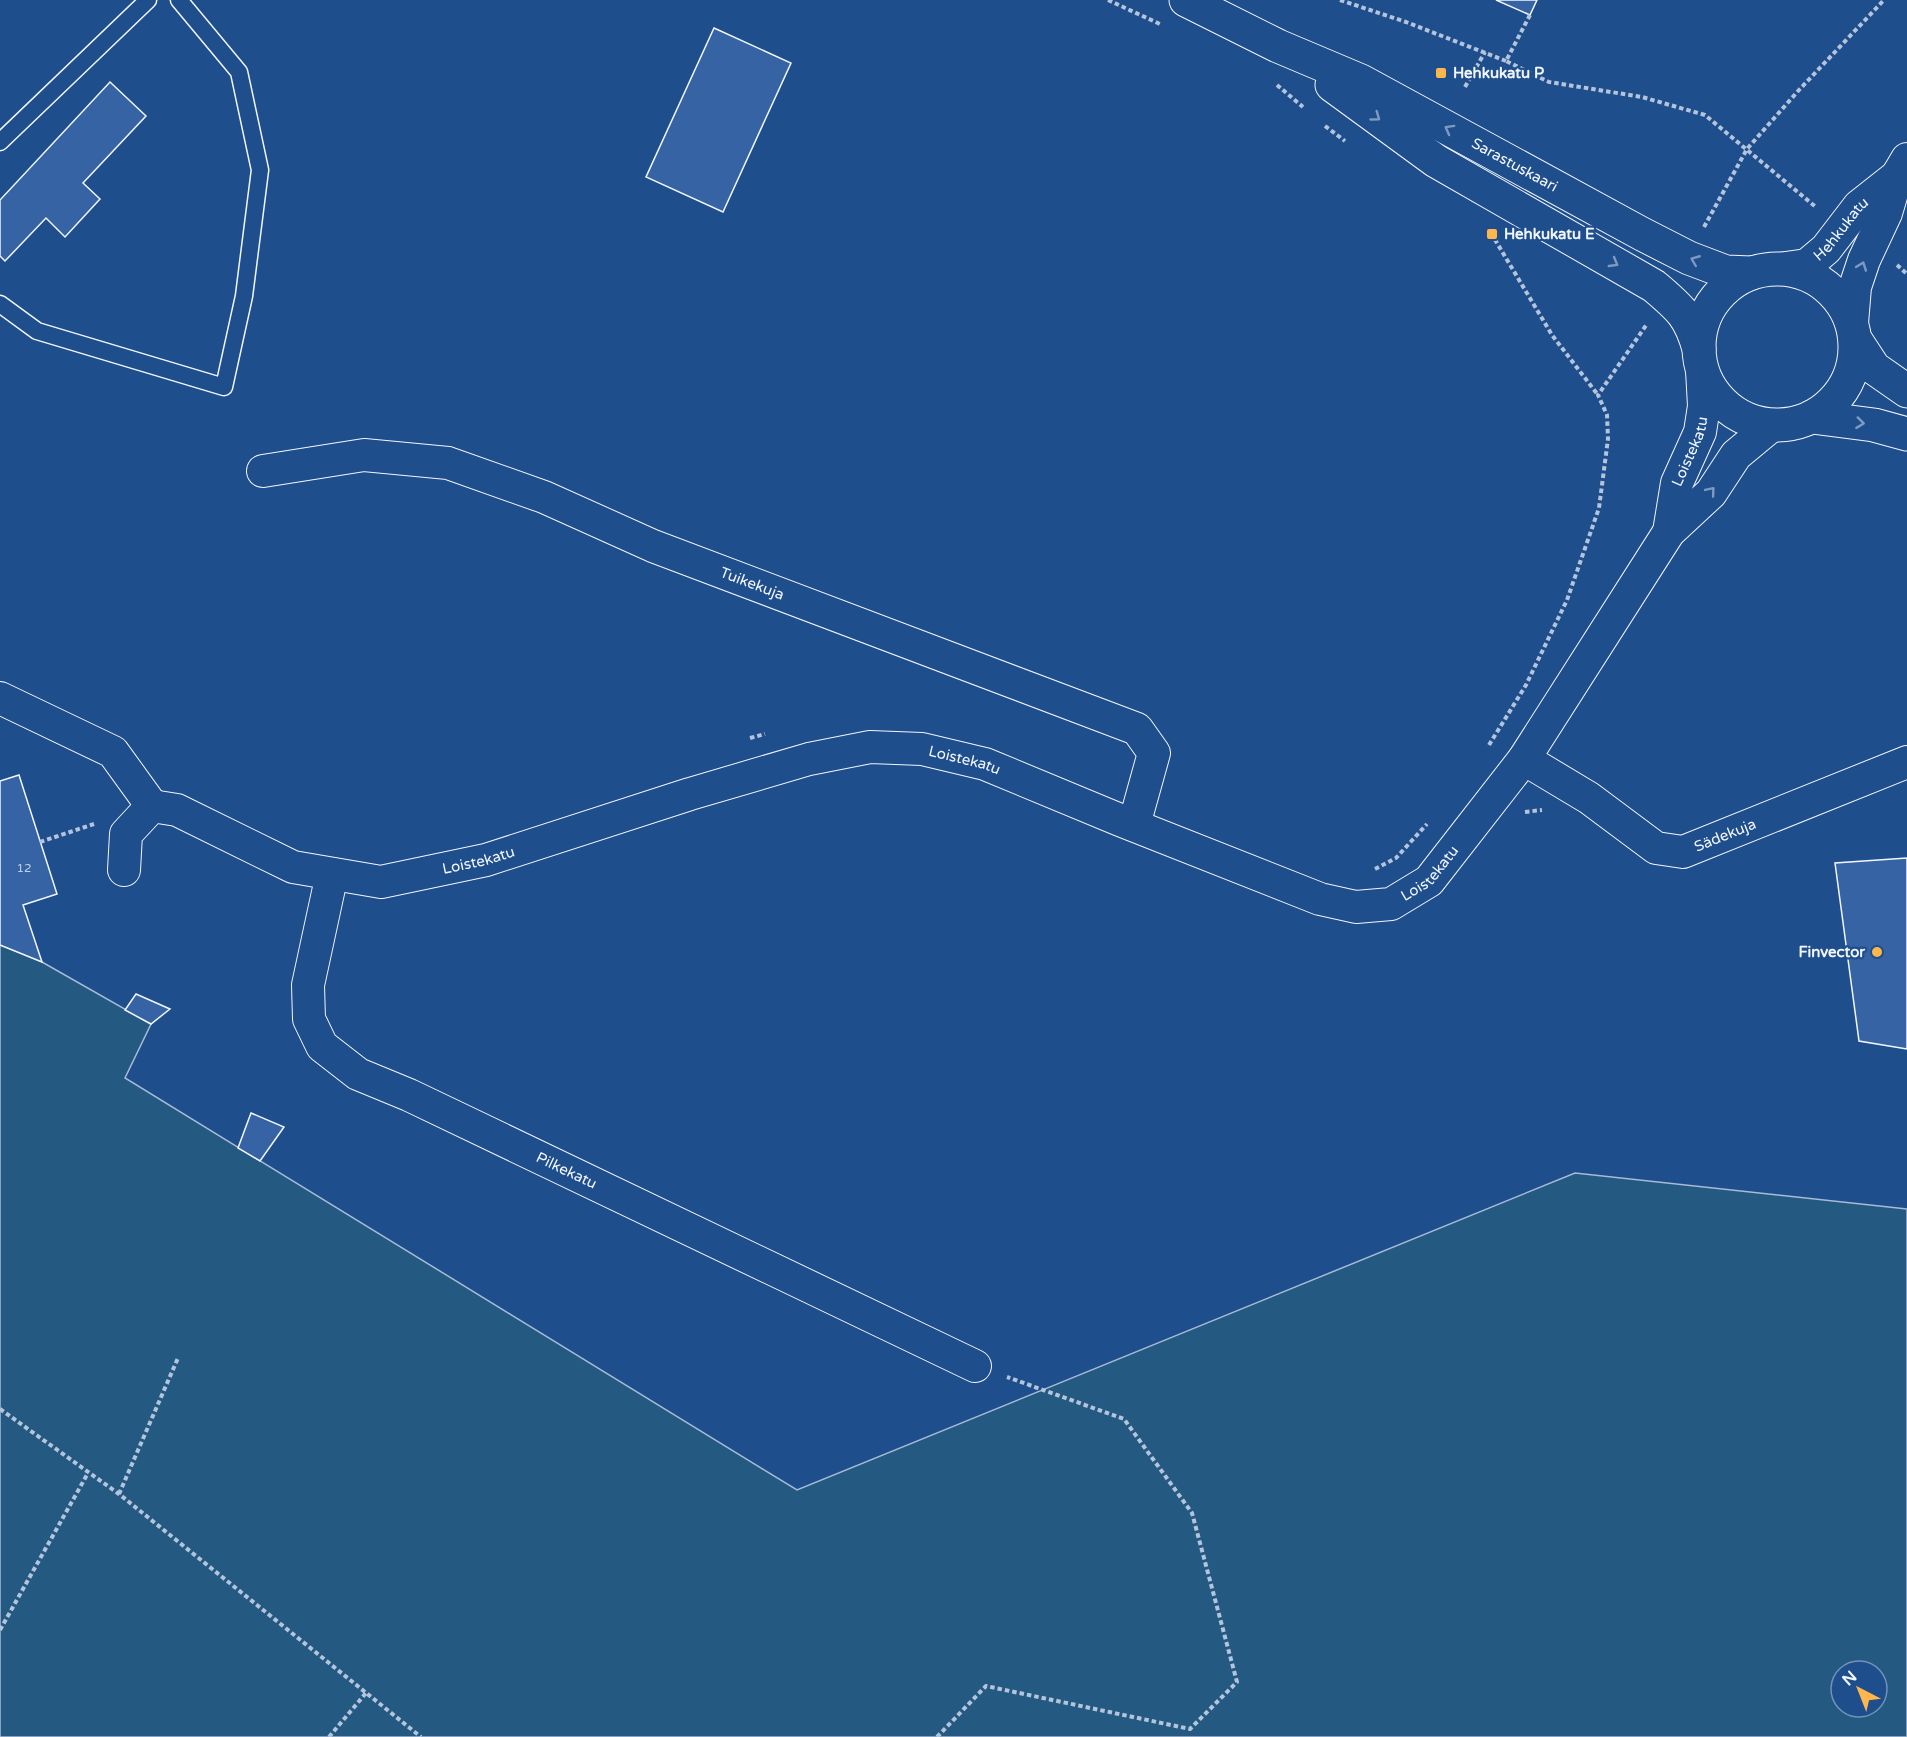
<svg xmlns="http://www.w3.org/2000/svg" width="1907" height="1737" viewBox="0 0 1907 1737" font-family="'Varela Round',sans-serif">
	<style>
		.green { fill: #245a82; stroke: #a8bbd7; stroke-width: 1.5; fill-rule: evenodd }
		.building { fill: #3563a3; stroke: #f2f6ff; stroke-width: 1.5 }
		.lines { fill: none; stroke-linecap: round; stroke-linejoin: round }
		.lane-casing { stroke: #f2f6ff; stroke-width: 19 }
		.street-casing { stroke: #f2f6ff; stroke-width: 34 }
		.secondary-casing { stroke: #f2f6ff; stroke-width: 35 }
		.path { stroke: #b3c4dc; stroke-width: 4; stroke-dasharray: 4.5 3; stroke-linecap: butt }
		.lane { stroke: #1f4e8c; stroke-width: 16 }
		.street { stroke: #1f4e8c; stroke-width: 32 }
		.secondary { stroke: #1f4e8c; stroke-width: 33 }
		.oneway { stroke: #7e9ac0 }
		.poi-dot { fill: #ffb74d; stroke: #1f4e8c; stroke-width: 2 }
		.labels { text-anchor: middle; stroke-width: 4.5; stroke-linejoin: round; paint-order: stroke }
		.number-label { font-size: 12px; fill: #c3d1e8 }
		.poi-label { font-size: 15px; font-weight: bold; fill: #f2f6ff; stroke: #1f4e8c; text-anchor: start }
		.street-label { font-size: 15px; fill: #f2f6ff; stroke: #1f4e8c }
	</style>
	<rect width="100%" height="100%" fill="#1f4e8c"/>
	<!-- green -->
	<path class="green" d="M 0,945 L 42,962 L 151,1024 L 125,1078 L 797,1490 L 1575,1173 L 1907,1209 L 1907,1737 L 0,1737 ZM 1841,1671 L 1877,1671 L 1877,1707 L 1841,1707 Z"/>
	<!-- building -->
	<g class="building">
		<path d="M 1496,0 L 1537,0 L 1530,15 Z"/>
		<path d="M 714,28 L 791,63 L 723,212 L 646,177 Z"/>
		<path d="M 110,82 L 146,116 L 83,183 L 100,199 L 65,237 L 46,218 L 5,261 L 0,256 L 0,200 Z"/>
		<path d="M 19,775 L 57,894 L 23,905 L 42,962 L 0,945 L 0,781 Z"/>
		<path d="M 1907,858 L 1907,1049 L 1859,1041 L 1835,863 Z"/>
		<path d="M 136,994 L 170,1009 L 151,1024 L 125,1010 Z"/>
		<path d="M 251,1113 L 284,1127 L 260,1161 L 238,1148 Z"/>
	</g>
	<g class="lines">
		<!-- lane casing -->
		<g class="lane-casing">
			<g id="lane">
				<path d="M 0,142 L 148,0"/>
				<path d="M 0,304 L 37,331 L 224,387 L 244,296 L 260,170 L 239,72 L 179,0"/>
			</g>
		</g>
		<!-- street casing -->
		<g class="street-casing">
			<g id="street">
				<path id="s1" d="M 1779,269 L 1807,265 L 1826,249 L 1859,206 L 1897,176"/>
				<path d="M 1852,323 L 1855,287 L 1864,260 L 1886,213 L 1897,176 L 1907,159"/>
				<path id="s2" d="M 263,471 L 364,455 L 448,463 L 544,497 L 653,546 L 1137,729 L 1154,753 L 1134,825"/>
				<path id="s3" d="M 1669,532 L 1677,483 L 1700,432 L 1704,406 L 1702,370"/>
				<path d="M 0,698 L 113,752 L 152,806"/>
				<path id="s4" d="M 1524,759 L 1589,798 L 1656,848 L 1683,852 L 1907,762"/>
				<path id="s5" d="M 124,870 L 126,834 L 152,806 L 177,810 L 293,867 L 381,882 L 486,860 L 690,794 L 809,759 L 870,747 L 922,749 L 985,764 L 1120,820 L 1320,899 L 1356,907 L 1391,904 L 1429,881 L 1524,759 L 1669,532 L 1711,493 L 1736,455 L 1772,425"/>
				<path id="s6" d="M 332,874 L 308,985 L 309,1019 L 322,1046 L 358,1074 L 409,1095 L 975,1366"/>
			</g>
		</g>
		<!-- secondary casing -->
		<g class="secondary-casing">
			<g id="secondary">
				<path id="s7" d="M 1186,0 L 1278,46 L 1361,81 L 1642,234 L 1689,258 L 1726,272 L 1751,273"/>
				<path d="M 1332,85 L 1436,161 L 1654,286 C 1680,308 1690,316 1699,349"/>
				<circle cx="1777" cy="347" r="78"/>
				<path d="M 1855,339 L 1874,368 L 1907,391"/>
				<path d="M 1812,417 L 1874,425 L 1907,434"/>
			</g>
		</g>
		<!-- path -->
		<g class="path">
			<path d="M 1108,0 L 1162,25"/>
			<path d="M 1340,0 L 1406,22 L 1506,61"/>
			<path d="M 1530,15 L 1506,61 L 1549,82 L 1642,97 L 1705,115 L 1817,208"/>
			<path d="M 1277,85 L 1303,107"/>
			<path d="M 1465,87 L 1485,52"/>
			<path d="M 1325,126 L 1345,141"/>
			<path d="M 1704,227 L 1747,149 L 1799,90 L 1884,0"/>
			<path d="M 1491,233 L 1552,335 L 1598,395"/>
			<path d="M 1897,265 L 1907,274"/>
			<path d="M 750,738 L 765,734"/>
			<path d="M 1489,745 L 1526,685 L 1567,600 L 1599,508 L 1608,439 L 1607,415 L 1598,395 L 1647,324"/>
			<path d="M 1525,812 L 1542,810"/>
			<path d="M 40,842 L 94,824"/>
			<path d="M 1375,869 L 1396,858 L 1427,824"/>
			<path d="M 0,1409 L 119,1494 L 421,1737"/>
			<path d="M 119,1494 L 178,1358"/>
			<path d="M 0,1630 L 88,1473"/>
			<path d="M 329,1737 L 366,1693"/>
			<path d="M 937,1737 L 986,1686 L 1190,1729 L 1237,1682 L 1192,1513 L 1124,1419 L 1007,1377"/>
		</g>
		<!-- lane -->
		<use href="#lane" class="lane"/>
		<!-- street -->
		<use href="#street" class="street"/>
		<!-- secondary -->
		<use href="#secondary" class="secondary"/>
	</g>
	<!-- one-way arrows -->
	<defs><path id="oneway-chevron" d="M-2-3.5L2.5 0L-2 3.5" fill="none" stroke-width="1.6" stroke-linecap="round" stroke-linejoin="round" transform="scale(1.5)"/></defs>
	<g class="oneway">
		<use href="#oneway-chevron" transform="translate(1376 117) rotate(36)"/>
		<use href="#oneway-chevron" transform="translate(1449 129) rotate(-151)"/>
		<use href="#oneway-chevron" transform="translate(1695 260) rotate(-158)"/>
		<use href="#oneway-chevron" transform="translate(1614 263) rotate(30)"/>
		<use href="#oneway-chevron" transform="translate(1862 266) rotate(-70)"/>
		<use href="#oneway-chevron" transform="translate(1860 423) rotate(7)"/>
		<use href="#oneway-chevron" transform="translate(1711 491) rotate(-50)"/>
	</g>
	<!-- markers -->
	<g class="poi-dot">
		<rect x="1435" y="67" width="12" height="12" rx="3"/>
		<rect x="1486" y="228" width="12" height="12" rx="3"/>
		<circle cx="1877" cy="952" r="6"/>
	</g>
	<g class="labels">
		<!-- number labels -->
		<g class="number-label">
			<text x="24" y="872">12</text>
		</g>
		<!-- poi labels -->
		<g class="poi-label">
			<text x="1453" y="78">Hehkukatu P</text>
			<text x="1504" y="239">Hehkukatu E</text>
			<text x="1865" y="957" text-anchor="end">Finvector</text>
		</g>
		<!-- street labels -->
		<g class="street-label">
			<text dy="5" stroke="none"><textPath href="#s7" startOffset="368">Sarastuskaari</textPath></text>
			<text dy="5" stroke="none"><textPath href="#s1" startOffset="78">Hehkukatu</textPath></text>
			<text dy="5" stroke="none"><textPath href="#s3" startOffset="84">Loistekatu</textPath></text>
			<text dy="5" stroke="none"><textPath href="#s2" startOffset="514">Tuikekuja</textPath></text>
			<text dy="5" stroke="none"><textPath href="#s5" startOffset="922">Loistekatu</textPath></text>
			<text dy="5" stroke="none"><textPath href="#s4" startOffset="232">Sädekuja</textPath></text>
			<text dy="5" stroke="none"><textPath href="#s5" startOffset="418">Loistekatu</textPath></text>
			<text dy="5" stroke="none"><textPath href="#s5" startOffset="1426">Loistekatu</textPath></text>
			<text dy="5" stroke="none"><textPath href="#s6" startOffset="453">Pilkekatu</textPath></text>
		</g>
	</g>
	<!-- north arrow -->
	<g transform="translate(1859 1689) rotate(318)"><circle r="28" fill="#1f4e8c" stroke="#7391ba" stroke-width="1.5"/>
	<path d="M0-4.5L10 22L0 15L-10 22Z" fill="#ffb74d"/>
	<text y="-9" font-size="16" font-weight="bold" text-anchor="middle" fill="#f2f6ff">N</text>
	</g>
</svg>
